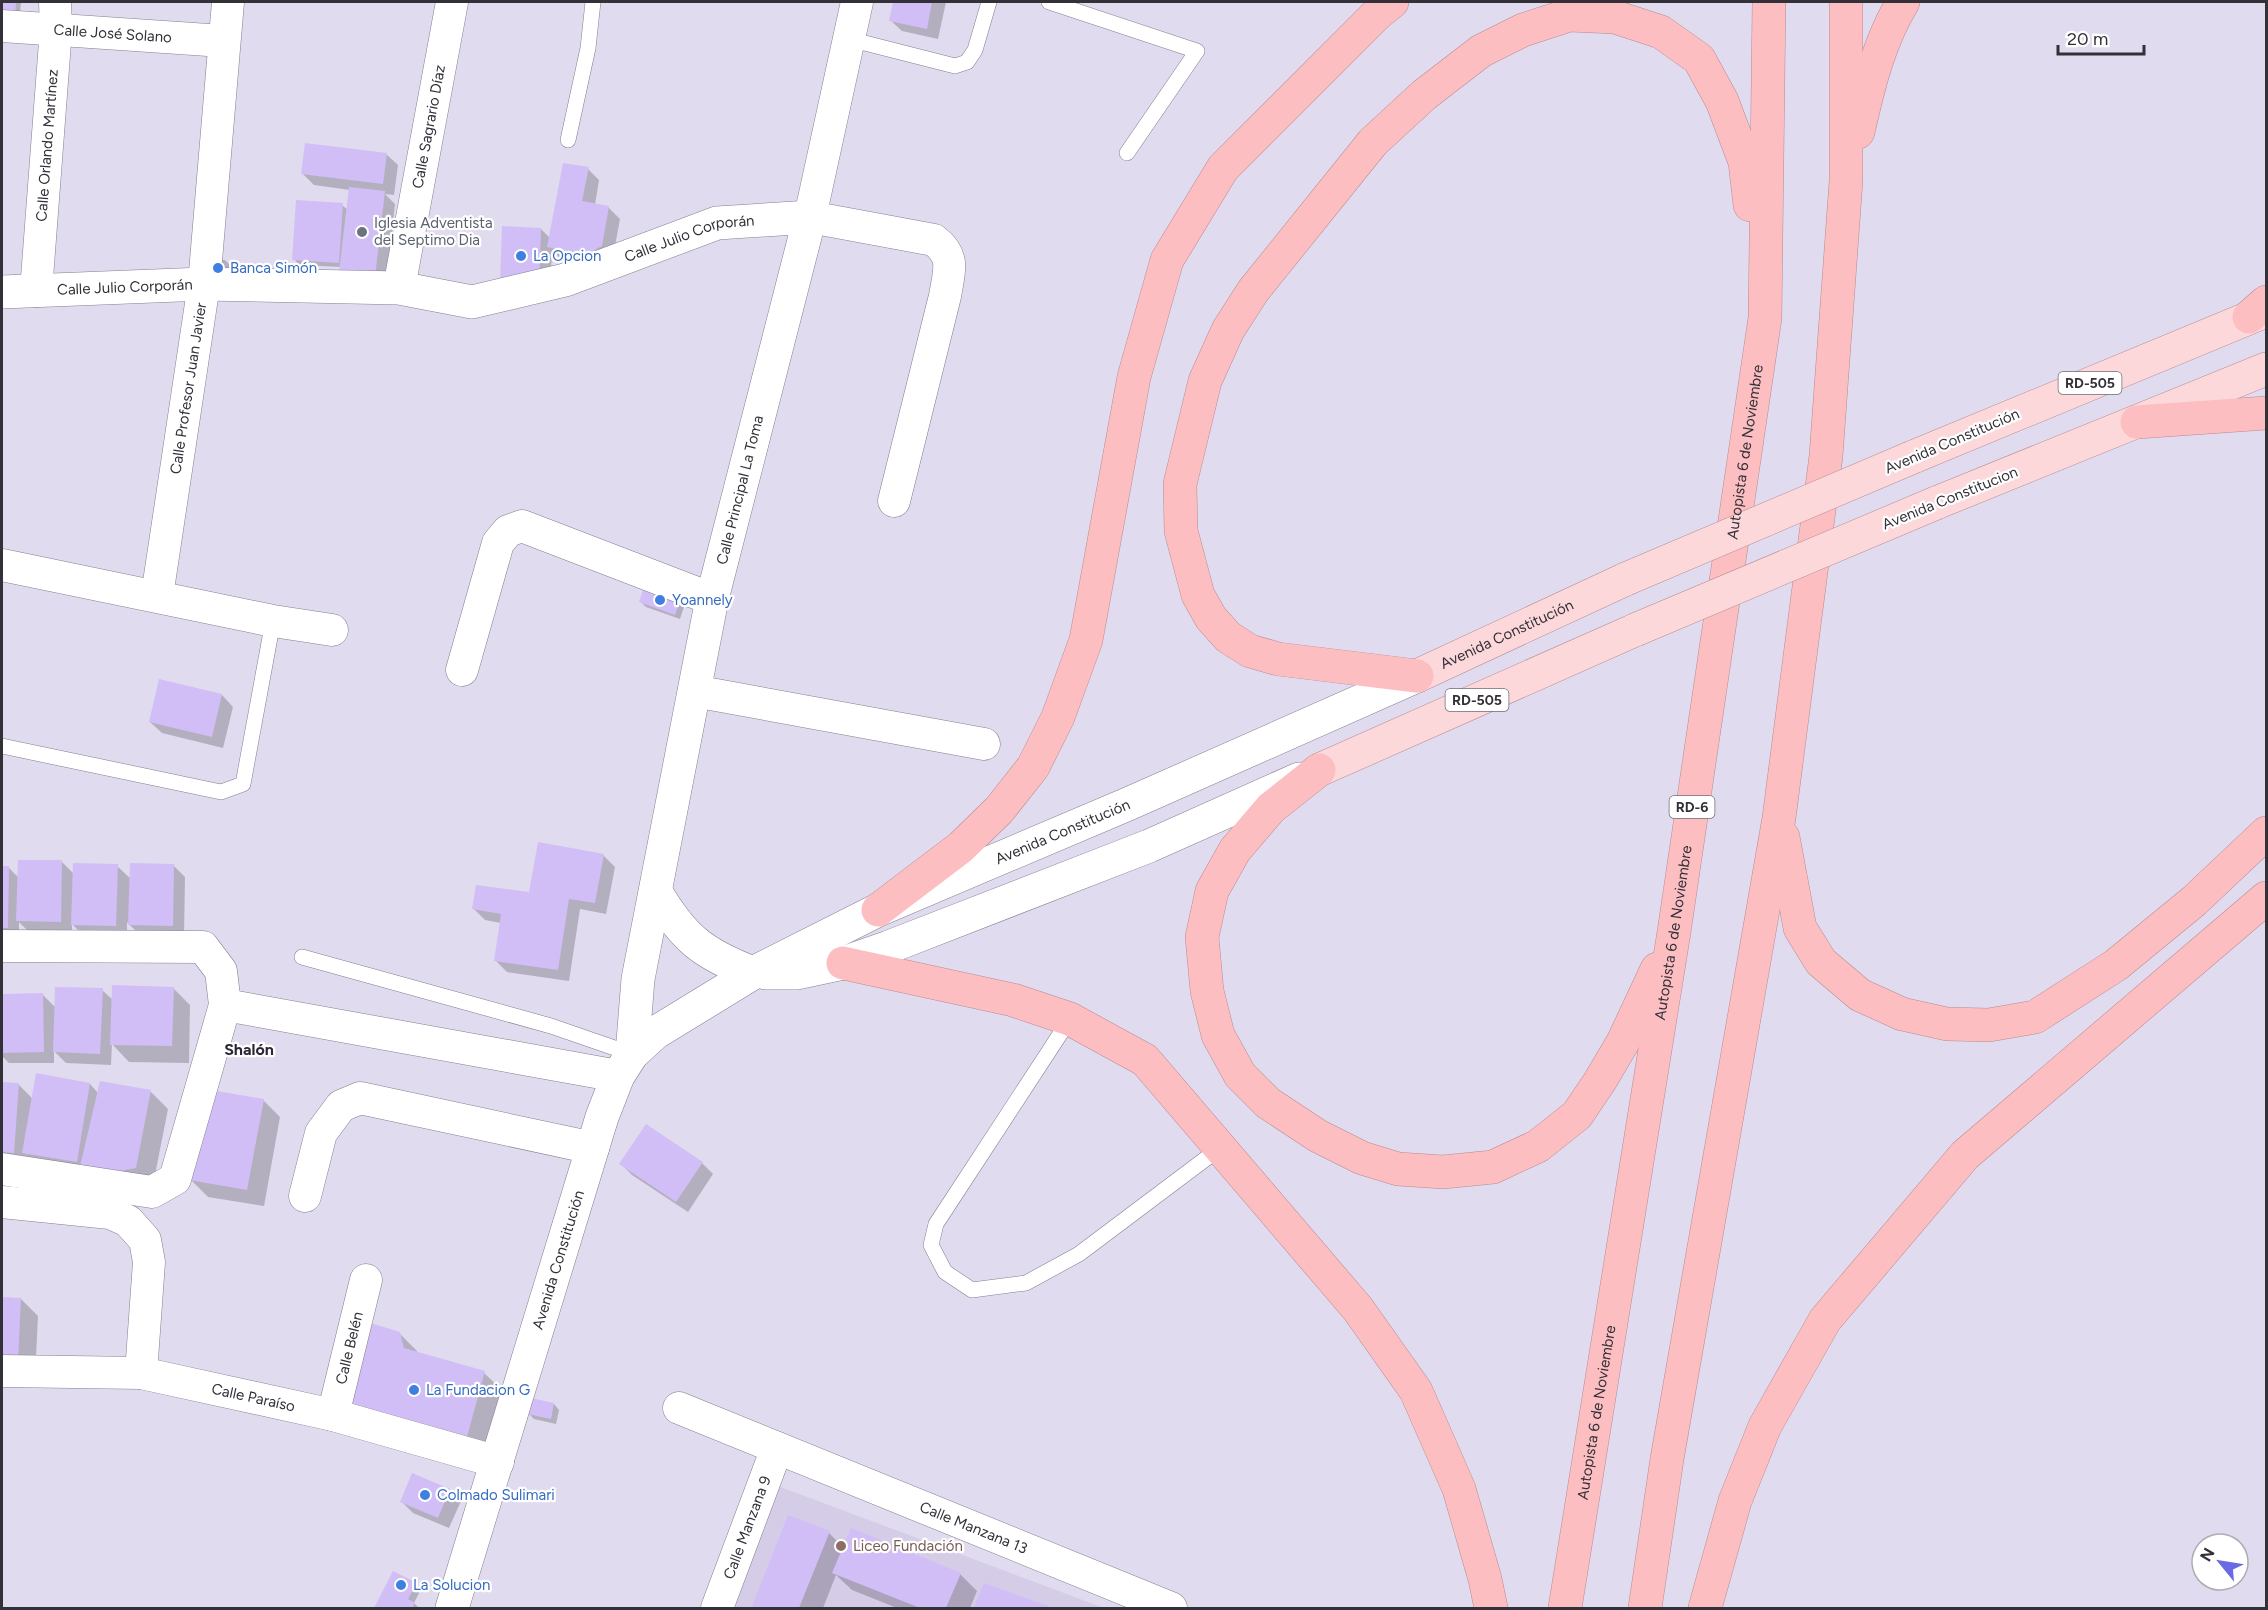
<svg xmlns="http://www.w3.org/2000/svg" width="2268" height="1610" viewBox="0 0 2268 1610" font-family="Figtree,sans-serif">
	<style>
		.built { fill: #d5cce8 }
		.shadow { fill: #0003 }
		.building { fill: #d1bef6 }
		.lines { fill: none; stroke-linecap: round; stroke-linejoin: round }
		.service-casing { stroke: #847e90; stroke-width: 16 }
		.minor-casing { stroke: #847e90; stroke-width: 33 }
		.tertiary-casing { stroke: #847e90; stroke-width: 34 }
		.secondary-casing { stroke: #847e90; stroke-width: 34 }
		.primary-casing { stroke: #b68c91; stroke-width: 34 }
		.motorway-casing { stroke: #b68c91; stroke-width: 34 }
		.service { stroke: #fff; stroke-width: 15 }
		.minor { stroke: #fff; stroke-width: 32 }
		.tertiary { stroke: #fff; stroke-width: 33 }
		.secondary { stroke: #fff; stroke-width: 33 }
		.primary { stroke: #fdd8da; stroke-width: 33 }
		.motorway { stroke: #fcbec1; stroke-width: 33 }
		.primary-bridge-casing { stroke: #b68c91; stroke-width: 34; stroke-linecap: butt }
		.primary-bridge { stroke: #fdd8da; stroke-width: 33 }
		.worship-dot { fill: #6b7280; stroke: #fff; stroke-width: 2 }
		.shop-dot { fill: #3f7fe0; stroke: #fff; stroke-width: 2 }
		.education-dot { fill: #8d6e63; stroke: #fff; stroke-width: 2 }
		.labels { text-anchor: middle; stroke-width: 4.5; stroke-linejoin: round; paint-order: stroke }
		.shield { fill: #fff; stroke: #706e74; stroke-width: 1.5 }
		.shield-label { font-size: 14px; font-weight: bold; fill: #333038 }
		.street-label { font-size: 15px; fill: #333038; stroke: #fff }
		.worship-label { font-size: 15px; fill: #5b616d; stroke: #fff; text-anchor: start }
		.shop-label { font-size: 15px; fill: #366cbe; stroke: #fff; text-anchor: start }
		.education-label { font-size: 15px; fill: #785e54; stroke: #fff; text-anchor: start }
		.neighbourhood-label { font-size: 16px; font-weight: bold; fill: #2b2635; stroke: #fff }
	</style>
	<rect width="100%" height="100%" fill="#e1dbef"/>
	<!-- built -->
	<path class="built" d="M 770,1483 L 1104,1608 L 722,1608 Z"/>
	<!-- shadow -->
	<g class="shadow">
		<path d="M 2,2 L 21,2 L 19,25 L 2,23 Z"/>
		<path d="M 895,2 L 946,2 L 938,39 L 902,31 L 890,20 Z"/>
		<path d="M 386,154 L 398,165 L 394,195 L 385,194 L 395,204 L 386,287 L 341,267 L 299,265 L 294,259 L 342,205 L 348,210 L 350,190 L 314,185 L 303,174 Z"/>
		<path d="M 588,169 L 599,180 L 595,205 L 608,207 L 620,219 L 613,257 L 597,265 L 560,258 L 552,250 L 550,296 L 513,295 L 541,229 L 551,239 Z"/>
		<path d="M 213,260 L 225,260 L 231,266 L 230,283 Z"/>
		<path d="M 646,586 L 685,604 L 680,619 L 646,607 L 641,602 Z"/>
		<path d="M 222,695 L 233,707 L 223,748 L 162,733 L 150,722 Z"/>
		<path d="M 603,855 L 615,867 L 606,914 L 580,909 L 569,981 L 507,972 L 495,960 L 501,923 L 485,920 L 474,909 L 530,893 Z"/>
		<path d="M 62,862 L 74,874 L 117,866 L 131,879 L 174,866 L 185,877 L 184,937 L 141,936 L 127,922 L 127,937 L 84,936 L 72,924 L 72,933 L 29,932 L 19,922 L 19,939 L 2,939 L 2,868 L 9,868 L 19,878 Z"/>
		<path d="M 173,988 L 190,1005 L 189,1063 L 129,1062 L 112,1044 L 111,1065 L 66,1063 L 54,1051 L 54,1063 L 9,1063 L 2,1056 L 2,996 L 42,994 L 56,1008 L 102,990 L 113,1000 Z"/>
		<path d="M 2,1083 L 18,1084 L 33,1099 L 90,1084 L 98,1093 L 150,1091 L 168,1109 L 153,1185 L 2,1167 Z"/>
		<path d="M 263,1100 L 280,1117 L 264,1206 L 208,1197 L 190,1179 Z"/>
		<path d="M 702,1163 L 713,1174 L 688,1212 L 632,1175 L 621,1164 Z"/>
		<path d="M 2,1298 L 21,1299 L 38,1316 L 35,1378 L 2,1376 Z"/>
		<path d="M 399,1333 L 417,1351 L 418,1354 L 484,1373 L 502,1390 L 482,1460 L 361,1426 Z"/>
		<path d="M 554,1404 L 559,1410 L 556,1424 L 534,1419 L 529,1414 Z"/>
		<path d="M 449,1490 L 461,1501 L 449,1528 L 413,1513 L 402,1502 Z"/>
		<path d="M 829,1533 L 844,1548 L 960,1574 L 977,1591 L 970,1608 L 897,1608 L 852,1590 L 836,1575 L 823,1608 L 756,1608 L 754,1606 Z"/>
		<path d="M 394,1573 L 416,1584 L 421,1589 L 414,1603 L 419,1608 L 376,1608 Z"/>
		<path d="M 985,1585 L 1050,1608 L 976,1608 Z"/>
	</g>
	<!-- building -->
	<g class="building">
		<path d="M 2,2 L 16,2 L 15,20 L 2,19 Z"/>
		<path d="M 893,2 L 932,2 L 927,29 L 889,21 Z"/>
		<path d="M 305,143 L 387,153 L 383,184 L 301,174 Z"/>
		<path d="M 563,163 L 589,167 L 582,201 L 609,206 L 602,246 L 585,255 L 547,247 Z"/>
		<path d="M 349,187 L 385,191 L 375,277 L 339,272 Z"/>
		<path d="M 296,200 L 343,203 L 339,263 L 292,260 Z"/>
		<path d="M 502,226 L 541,228 L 539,285 L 500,284 Z"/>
		<path d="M 645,584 L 681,597 L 675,615 L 639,602 Z"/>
		<path d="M 159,679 L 222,694 L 212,737 L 149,722 Z"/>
		<path d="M 538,842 L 604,854 L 595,903 L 569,899 L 558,970 L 494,961 L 501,914 L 472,909 L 476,885 L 529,892 Z"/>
		<path d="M 18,860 L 62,860 L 61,922 L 16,921 Z"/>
		<path d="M 73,863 L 118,864 L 116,926 L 71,925 Z"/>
		<path d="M 130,863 L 174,864 L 173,926 L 128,925 Z"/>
		<path d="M 2,866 L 9,866 L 8,928 L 2,928 Z"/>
		<path d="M 112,985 L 174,987 L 172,1046 L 110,1045 Z"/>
		<path d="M 55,987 L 103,988 L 100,1054 L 53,1052 Z"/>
		<path d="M 43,993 L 44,1052 L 2,1053 L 2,994 Z"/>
		<path d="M 36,1073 L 90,1083 L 77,1162 L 22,1153 Z"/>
		<path d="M 100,1081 L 151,1090 L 136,1168 L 77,1179 Z"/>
		<path d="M 2,1082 L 19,1083 L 14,1153 L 2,1152 Z"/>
		<path d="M 205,1089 L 264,1099 L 247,1190 L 189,1180 Z"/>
		<path d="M 646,1124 L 703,1162 L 676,1202 L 619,1164 Z"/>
		<path d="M 2,1297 L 21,1298 L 18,1361 L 2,1360 Z"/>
		<path d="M 367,1322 L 400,1332 L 404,1348 L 485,1371 L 465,1444 L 342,1409 Z"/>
		<path d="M 531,1398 L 554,1403 L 551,1419 L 527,1414 Z"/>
		<path d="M 412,1473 L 450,1489 L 438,1518 L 400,1502 Z"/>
		<path d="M 788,1515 L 830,1531 L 799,1608 L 757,1608 L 752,1606 Z"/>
		<path d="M 851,1528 L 961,1573 L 946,1608 L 920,1608 L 832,1573 Z"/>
		<path d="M 393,1571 L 417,1583 L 408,1599 L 415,1603 L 412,1608 L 374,1608 Z"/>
		<path d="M 984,1583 L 1054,1608 L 974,1608 Z"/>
	</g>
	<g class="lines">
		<!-- service casing -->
		<g class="service-casing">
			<g id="service">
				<path d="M 1049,2 L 1197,51 L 1127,153"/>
				<path d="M 849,39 L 955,66 L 967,62 L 975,50 L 989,2"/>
				<path d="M 568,140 L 588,48 L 593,2"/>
				<path d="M 2,746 L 221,792 L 243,784 L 273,621"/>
				<path d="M 302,957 L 551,1026 L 632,1054"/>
				<path d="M 1070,1019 L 936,1224 L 931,1245 L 945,1272 L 972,1290 L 1026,1283 L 1079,1254 L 1220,1148"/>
			</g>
		</g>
		<!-- minor casing -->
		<g class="minor-casing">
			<g id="minor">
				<path d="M 857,2 L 810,217 L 934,240 C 956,257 949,271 945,296 L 894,501"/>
				<path id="s1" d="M 2,26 L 223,41"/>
				<path id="s2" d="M 399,288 L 452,2"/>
				<path id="s3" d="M 36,291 L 56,29 L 55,2"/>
				<path d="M 2,565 L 273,621 L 332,630"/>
				<path id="s4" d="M 157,596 L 204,284 L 228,2"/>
				<path d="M 462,670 L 498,543 L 508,531 L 522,526 L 712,599"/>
				<path d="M 694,691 L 984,744"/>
				<path d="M 2,946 L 203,947 L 221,971 L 225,1005 L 175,1179 L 152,1192 L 2,1169"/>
				<path d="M 225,1005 L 618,1076"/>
				<path d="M 305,1196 L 321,1133 L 341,1106 L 360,1098 L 593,1148"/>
				<path d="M 2,1202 L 110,1213 L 128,1221 L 145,1240 L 149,1262 L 141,1373"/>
				<path id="s5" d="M 2,1371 L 141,1373 L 333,1415 L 498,1462"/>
				<path id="s6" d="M 679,1408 L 1171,1608"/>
				<path id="s7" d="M 333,1415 L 366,1280"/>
				<path id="s8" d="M 717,1608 L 777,1448"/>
			</g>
		</g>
		<!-- tertiary casing -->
		<g class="tertiary-casing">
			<g id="tertiary">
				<path id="s9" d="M 2,292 L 204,284 L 399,288 L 472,302 L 565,280 L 717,223 L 810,217 L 712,599 L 638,979 L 632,1054"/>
				<path d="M 656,892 C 683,938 703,954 753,973"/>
			</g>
		</g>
		<!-- secondary casing -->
		<g class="secondary-casing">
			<g id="secondary">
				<path d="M 766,973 L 796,973 L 843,963 L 889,947 L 1149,846 L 1299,779"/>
				<path id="s10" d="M 452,1608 L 602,1117 L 618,1076 L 632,1054 L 655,1033 L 753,973 L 878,910 L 1128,804 L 1417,676"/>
			</g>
		</g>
		<!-- primary casing -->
		<g class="primary-casing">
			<g id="primary">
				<path d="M 1913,457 L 2266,311"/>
				<path d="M 1936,503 L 2266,369"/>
				<path id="s11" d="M 1417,676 L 1626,579"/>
				<path d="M 1319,770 L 1635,630"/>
			</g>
		</g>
		<!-- motorway casing -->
		<g class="motorway-casing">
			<g id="motorway">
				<path d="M 1858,132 C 1868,88 1879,41 1903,2"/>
				<path d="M 2249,317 L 2266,302"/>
				<path d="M 2137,422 L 2266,413"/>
				<path d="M 1417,676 L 1278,659 L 1250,651 L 1228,637 L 1211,618 L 1198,595 L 1181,531 L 1180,484 L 1205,381 L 1228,330 L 1253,291 L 1373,142 L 1424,95 L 1481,51 L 1523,30 L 1569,15 L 1615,17 L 1661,32 L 1699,59 L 1722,101 L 1745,162 L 1750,205"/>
				<path d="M 1319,770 L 1271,808 L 1235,850 L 1212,891 L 1202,937 L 1207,991 L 1218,1035 L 1240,1075 L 1268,1103 L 1318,1136 L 1362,1158 L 1398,1169 L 1443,1172 L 1493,1167 L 1538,1146 L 1577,1115 L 1600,1081 L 1623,1042 L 1657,969"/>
				<path d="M 1783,837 L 1800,928 L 1821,962 L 1860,995 L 1902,1014 L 1947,1024 L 1989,1025 L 2035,1017 L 2116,965 L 2194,901 L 2266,833"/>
				<path d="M 878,910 L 961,847 L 999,810 L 1033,767 L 1058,717 L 1086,640 L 1134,377 L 1167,260 L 1223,168 L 1377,14 L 1392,2"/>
				<path d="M 843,963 L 1013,1000 L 1070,1019 L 1145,1060 L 1358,1309 L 1416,1391 L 1459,1489 L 1485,1579 L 1491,1608"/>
				<path id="s12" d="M 1565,1608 L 1674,932 L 1765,318 L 1769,2"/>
				<path d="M 1645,1608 L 1667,1459 L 1779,818 L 1826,456 L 1846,181 L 1846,2"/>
				<path d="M 1705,1608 L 1735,1501 L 1765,1426 L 1825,1320 L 1965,1155 L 2266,898"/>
			</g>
		</g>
		<!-- service -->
		<use href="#service" class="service"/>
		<!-- minor -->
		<use href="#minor" class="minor"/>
		<!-- tertiary -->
		<use href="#tertiary" class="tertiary"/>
		<!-- secondary -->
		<use href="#secondary" class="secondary"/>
		<!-- primary -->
		<use href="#primary" class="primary"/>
		<!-- motorway -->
		<use href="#motorway" class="motorway"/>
		<!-- primary-bridge casing -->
		<g class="primary-bridge-casing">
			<g id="primary-bridge">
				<path d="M 1626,579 L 1913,457"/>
				<path d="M 1635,630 L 1936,503"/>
			</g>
		</g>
		<!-- primary-bridge -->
		<use href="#primary-bridge" class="primary-bridge"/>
	</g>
	<!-- markers -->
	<circle class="worship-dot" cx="362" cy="232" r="6"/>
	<g class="shop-dot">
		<circle cx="521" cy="256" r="6"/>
		<circle cx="218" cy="268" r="6"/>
		<circle cx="660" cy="600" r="6"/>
		<circle cx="414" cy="1390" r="6"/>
		<circle cx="425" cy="1495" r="6"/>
		<circle cx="401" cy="1585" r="6"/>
	</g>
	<circle class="education-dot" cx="841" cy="1546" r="6"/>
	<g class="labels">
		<!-- shield labels -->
		<g class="shield">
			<rect x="2058.5" y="372" width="63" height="22" rx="4.5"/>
			<rect x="1445.5" y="689" width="63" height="22" rx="4.5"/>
			<rect x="1669.5" y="796" width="45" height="22" rx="4.5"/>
		</g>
		<g class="shield-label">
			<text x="2090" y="388">RD-505</text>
			<text x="1477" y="705">RD-505</text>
			<text x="1692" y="812">RD-6</text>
		</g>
		<!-- street labels -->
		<g class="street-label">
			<text dy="5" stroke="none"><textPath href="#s1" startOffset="111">Calle José Solano</textPath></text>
			<text dy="5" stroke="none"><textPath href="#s2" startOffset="164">Calle Sagrario Díaz</textPath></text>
			<text dy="5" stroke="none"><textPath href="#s3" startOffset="146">Calle Orlando Martínez</textPath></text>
			<text dy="5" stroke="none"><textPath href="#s9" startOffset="699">Calle Julio Corporán</textPath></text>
			<text dy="5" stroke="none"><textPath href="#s9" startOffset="123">Calle Julio Corporán</textPath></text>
			<text dy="5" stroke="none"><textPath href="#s4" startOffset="210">Calle Profesor Juan Javier</textPath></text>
			<text transform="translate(1952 441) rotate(-23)" y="5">Avenida Constitución</text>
			<text dy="5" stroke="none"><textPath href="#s12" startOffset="1170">Autopista 6 de Noviembre</textPath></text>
			<text transform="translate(740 490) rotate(-76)" y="5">Calle Principal La Toma</text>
			<text transform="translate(1950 498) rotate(-22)" y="5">Avenida Constitucion</text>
			<text dy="5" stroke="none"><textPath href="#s11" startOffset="99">Avenida Constitución</textPath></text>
			<text dy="5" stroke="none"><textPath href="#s10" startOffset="1070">Avenida Constitución</textPath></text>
			<text dy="5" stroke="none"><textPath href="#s12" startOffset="684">Autopista 6 de Noviembre</textPath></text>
			<text dy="5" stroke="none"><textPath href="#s10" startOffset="364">Avenida Constitución</textPath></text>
			<text dy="5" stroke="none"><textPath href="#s7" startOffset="69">Calle Belén</textPath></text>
			<text dy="5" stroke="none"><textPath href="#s5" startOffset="254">Calle Paraíso</textPath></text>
			<text dy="5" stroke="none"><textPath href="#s12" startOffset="198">Autopista 6 de Noviembre</textPath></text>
			<text dy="5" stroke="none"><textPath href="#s8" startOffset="86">Calle Manzana 9</textPath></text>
			<text dy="5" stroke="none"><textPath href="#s6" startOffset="318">Calle Manzana 13</textPath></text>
		</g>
		<!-- worship labels -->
		<g class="worship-label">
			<text x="374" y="228">Iglesia Adventista<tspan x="374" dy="17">del Septimo Dia</tspan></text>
		</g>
		<!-- shop labels -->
		<g class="shop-label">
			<text x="533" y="261">La Opcion</text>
			<text x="230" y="273">Banca Simón</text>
			<text x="672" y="605">Yoannely</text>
			<text x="426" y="1395">La Fundacion G</text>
			<text x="437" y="1500">Colmado Sulimari</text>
			<text x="413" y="1590">La Solucion</text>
		</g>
		<!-- education labels -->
		<g class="education-label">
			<text x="853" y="1551">Liceo Fundación</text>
		</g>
		<!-- neighbourhood labels -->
		<g class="neighbourhood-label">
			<text x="249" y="1055">Shalón</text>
		</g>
	</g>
	<!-- border -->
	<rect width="2268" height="1610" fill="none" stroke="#333038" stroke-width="6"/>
	<!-- north arrow -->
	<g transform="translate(2220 1562) rotate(300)"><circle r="28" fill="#ffffff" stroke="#adacaf" stroke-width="1.5"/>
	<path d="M0-4.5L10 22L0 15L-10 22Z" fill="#696ae4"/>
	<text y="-9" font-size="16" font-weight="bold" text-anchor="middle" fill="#333038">N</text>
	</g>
	<!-- scale -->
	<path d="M2058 45v9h86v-9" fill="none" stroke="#333038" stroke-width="3"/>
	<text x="2067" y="45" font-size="18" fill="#333038" stroke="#ffffff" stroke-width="4.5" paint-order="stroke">20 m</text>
</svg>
